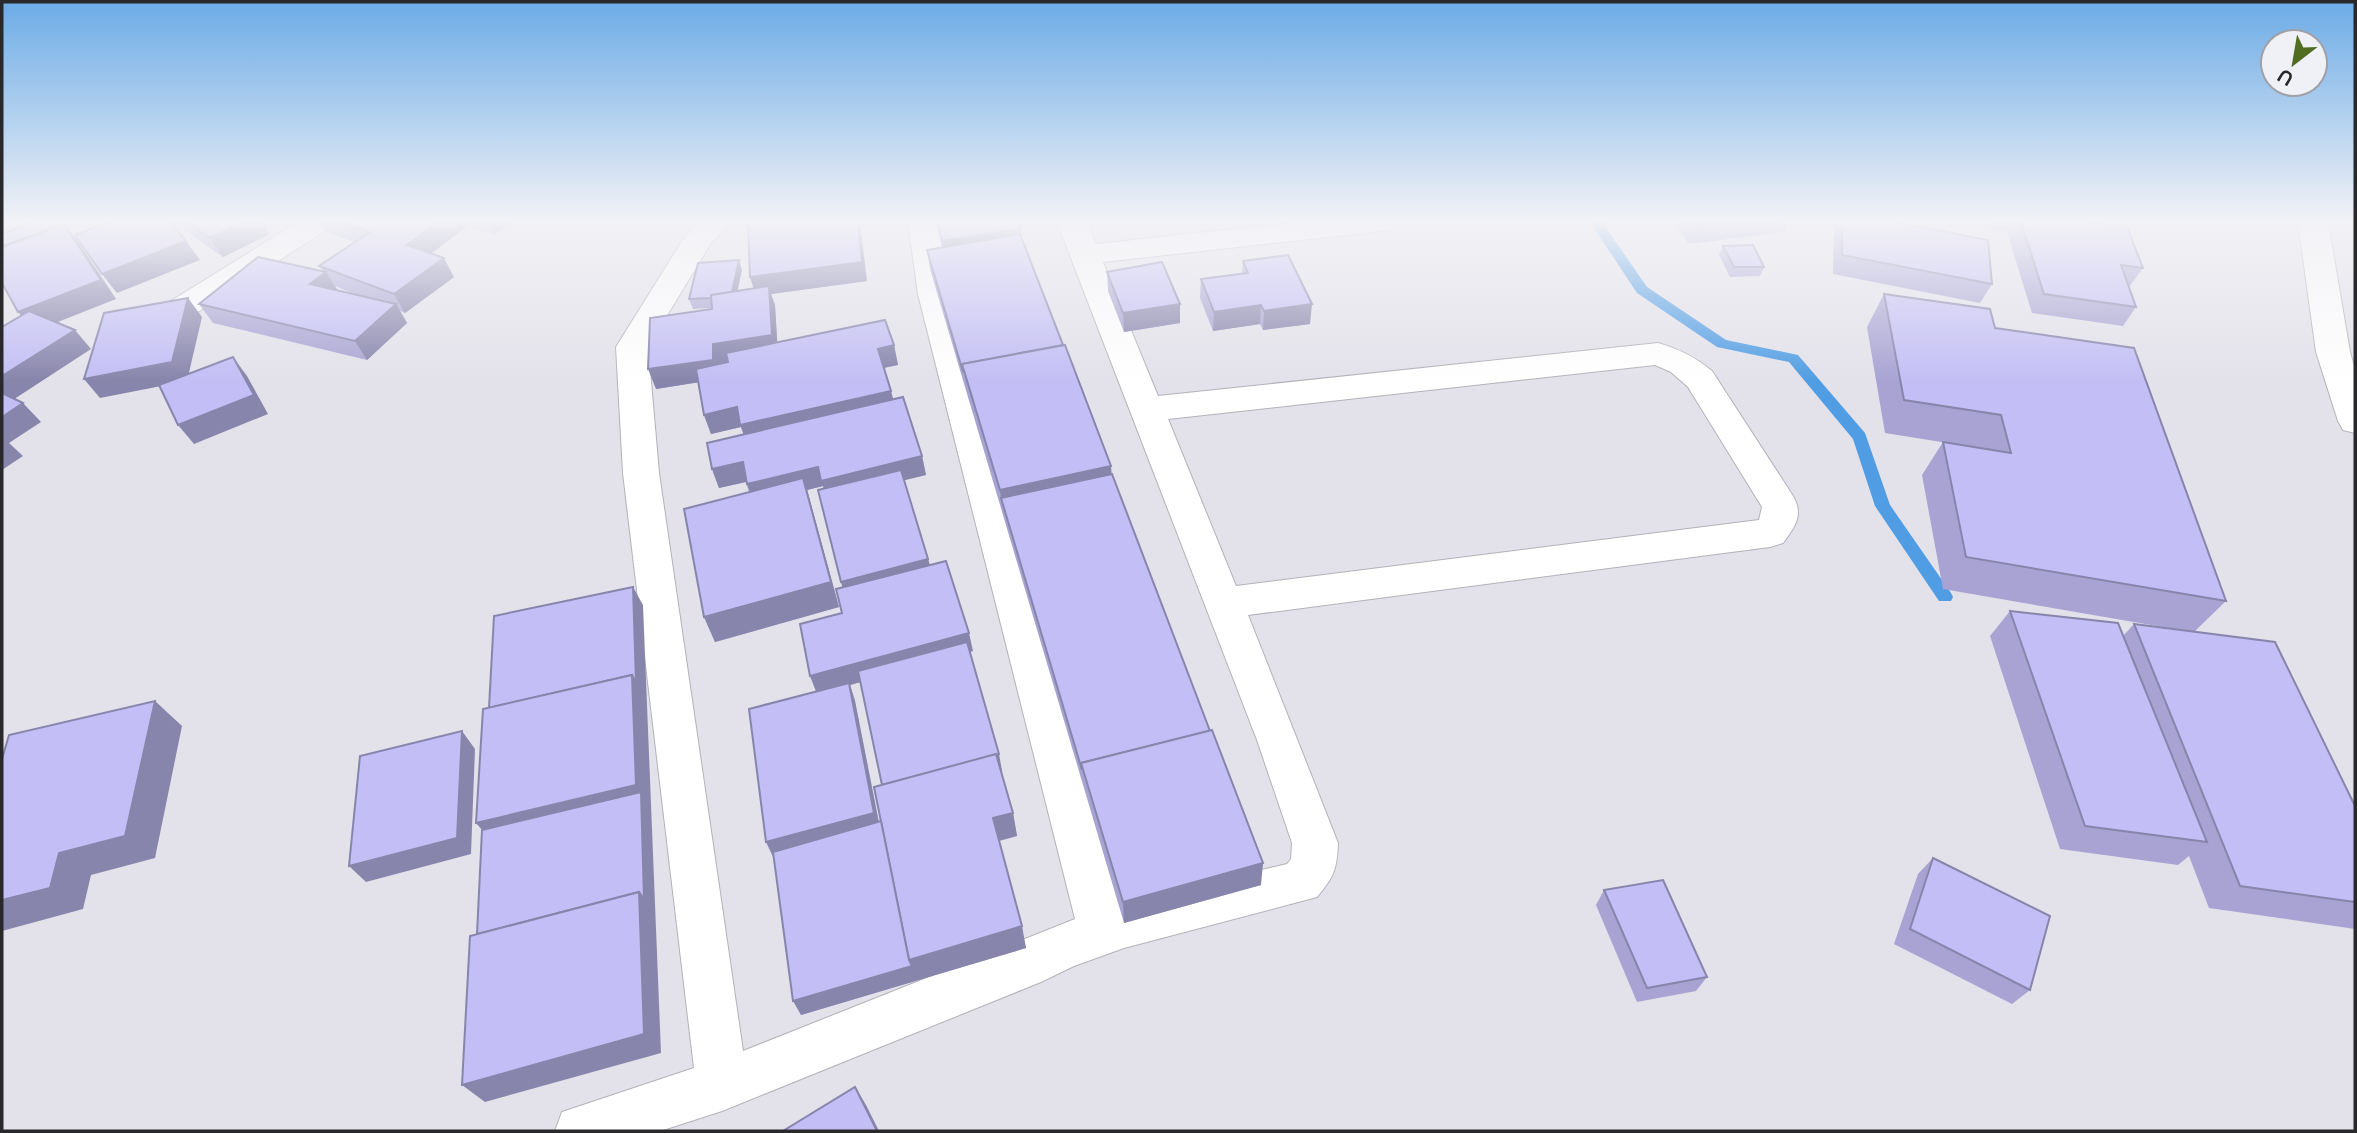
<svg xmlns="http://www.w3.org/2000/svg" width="2357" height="1133" viewBox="0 0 2357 1133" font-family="Raleway,sans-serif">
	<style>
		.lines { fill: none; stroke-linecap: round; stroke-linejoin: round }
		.stream { fill: #519de3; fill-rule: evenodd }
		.street-casing { stroke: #b2b2b9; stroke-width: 2 }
		.secondary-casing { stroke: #b2b2b9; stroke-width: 2 }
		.street { fill: #fff; fill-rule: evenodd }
		.secondary { fill: #fff; fill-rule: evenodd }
		.wall { fill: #a8a3d3; fill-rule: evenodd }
		.shaded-wall { fill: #8885ac }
		.building { fill: #c3bef5; stroke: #8885ac; stroke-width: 2 }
	</style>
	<rect width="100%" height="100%" fill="#e3e2ea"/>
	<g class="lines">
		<!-- stream -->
		<path class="stream" d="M 1593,222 L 1605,222 L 1606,228 L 1647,287 L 1726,340 L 1798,355 L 1865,433 L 1890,505 L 1951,593 L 1953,597 L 1951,601 L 1939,601 L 1875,506 L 1853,439 L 1789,362 L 1717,347 L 1637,293 L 1594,228 Z"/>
		<!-- street casing -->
		<g class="street-casing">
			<g id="street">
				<path d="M 298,222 L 334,222 L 330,228 L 193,315 L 182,318 L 171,315 L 166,308 L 171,301 Z"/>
				<path d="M 699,222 L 732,222 L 711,243 L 648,347 L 659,473 L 743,1051 L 1075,919 L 918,294 L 908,222 L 938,222 L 950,294 L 1119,904 L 1287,864 L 1291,859 L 1292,843 L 1257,740 L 1057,222 L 1087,222 L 1096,244 L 1301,222 L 1398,222 L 1394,228 L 1383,231 L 1103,262 L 1158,396 L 1658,343 C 1679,349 1695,357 1712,371 L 1793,496 C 1804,515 1795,527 1783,543 L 1770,547 L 1248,615 L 1338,843 C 1337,869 1334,877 1317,897 L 1124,948 L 1074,966 L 1041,982 L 722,1111 L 660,1131 L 555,1131 L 562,1112 L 694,1068 L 623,473 L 616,347 L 684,238 ZM 1655,365 L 1671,372 L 1688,387 L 1762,507 L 1759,520 L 1236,586 L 1168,419 Z"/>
			</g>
		</g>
		<!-- secondary casing -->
		<g class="secondary-casing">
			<path id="secondary" d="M 2298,222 L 2328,222 L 2350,352 L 2355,369 L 2355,433 L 2343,430 L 2338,421 L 2316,352 Z"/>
		</g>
		<!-- street -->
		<use href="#street" class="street"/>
		<!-- secondary -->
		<use href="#secondary" class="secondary"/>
	</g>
	<!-- wall -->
	<g class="wall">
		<path d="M 173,222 L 263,222 L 270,234 L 223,257 Z"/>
		<path d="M 319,222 L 511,222 L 494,235 L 468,226 L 431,253 L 454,277 L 405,313 L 400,311 L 407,323 L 367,360 L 213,323 L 199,304 L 323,271 L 319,266 L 355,242 L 325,232 ZM 335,286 L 356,295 L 337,290 Z"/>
		<path d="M 936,222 L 1018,222 L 1022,238 L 1112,474 L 1261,885 L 1124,923 L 930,269 L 927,250 L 942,247 Z"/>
		<path d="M 1673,222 L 1788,222 L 1784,232 L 1689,244 Z"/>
		<path d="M 1838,222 L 1894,222 L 1992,284 L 1980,303 L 1833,274 L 1834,231 Z"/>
		<path d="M 1985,222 L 2086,222 L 2143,268 L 2129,287 L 2136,307 L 2123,326 L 2032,313 L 2007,232 L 2008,230 L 1993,231 Z"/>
		<path d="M 1723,246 L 1764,267 L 1760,276 L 1730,277 L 1719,255 Z"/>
		<path d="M 1243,261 L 1310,324 L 1263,330 L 1260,324 L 1213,331 L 1200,298 L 1201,279 L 1242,274 Z"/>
		<path d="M 742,270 L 737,291 L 867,281 L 771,294 L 775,305 L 777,343 L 894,345 L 898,365 L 884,368 L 893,400 L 922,456 L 926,475 L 904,480 L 930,565 L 973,651 L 970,652 L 1002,771 L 1001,771 L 1013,813 L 1017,836 L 999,841 L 1026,948 L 801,1015 L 816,692 L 842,613 L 843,588 L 824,489 L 823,486 L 807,490 L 839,607 L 715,642 L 704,617 L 749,492 L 746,482 L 719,488 L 712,469 L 744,435 L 741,427 L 711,434 L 704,415 L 698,382 L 656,389 L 712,309 L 712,308 L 693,309 L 689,299 ZM 860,682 L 882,785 L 881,821 L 879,822 L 855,701 L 850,685 Z"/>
		<path d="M 1107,272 L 1180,304 L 1180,323 L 1124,332 L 1108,291 Z"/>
		<path d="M 1884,294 L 1995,328 L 2226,601 L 2194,632 L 2355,806 L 2355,929 L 2209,908 L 2189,856 L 2178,865 L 2060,849 L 1990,636 L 2010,611 L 2123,636 L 2134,624 L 2186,631 L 1943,589 L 1922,475 L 1943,442 L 1979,448 L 1885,433 L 1867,327 Z"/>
		<path d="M 1933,858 L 2030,990 L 2012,1004 L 1894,944 L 1918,874 Z"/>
		<path d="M 1604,890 L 1707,977 L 1696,991 L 1637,1002 L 1596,905 Z"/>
	</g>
	<!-- shaded-wall -->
	<g class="shaded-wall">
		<path d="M 243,222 L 263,222 L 270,234 L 223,257 L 210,238 Z"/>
		<path d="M 438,222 L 466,222 L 468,226 L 417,264 L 407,245 Z"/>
		<path d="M 488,222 L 511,222 L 494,235 Z"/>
		<path d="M 858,222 L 860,222 L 867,281 L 771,294 L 775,305 L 778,354 L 720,363 L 720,379 L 656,389 L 648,369 L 713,344 L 756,296 L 750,277 Z"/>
		<path d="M 64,224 L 79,243 L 116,299 L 35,331 L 18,312 Z"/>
		<path d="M 1021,229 L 1023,248 L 946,260 L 942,241 Z"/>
		<path d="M 186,241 L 200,260 L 117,293 L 102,274 Z"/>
		<path d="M 444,258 L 454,277 L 405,313 L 394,294 Z"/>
		<path d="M 739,260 L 742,270 L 734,307 L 731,297 Z"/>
		<path d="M 326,272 L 338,291 L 310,284 Z"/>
		<path d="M 188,298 L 202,317 L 187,381 L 100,398 L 84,379 Z"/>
		<path d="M 396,304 L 407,323 L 367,360 L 355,341 Z"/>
		<path d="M 1180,304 L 1180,323 L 1124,332 L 1123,313 Z"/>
		<path d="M 1312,304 L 1310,324 L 1263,330 L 1264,311 Z"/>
		<path d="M 1261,305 L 1260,324 L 1213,331 L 1214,312 Z"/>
		<path d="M 75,330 L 91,349 L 2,407 L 2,376 Z"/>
		<path d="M 894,345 L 898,365 L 882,368 L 878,349 Z"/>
		<path d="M 233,357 L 247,376 L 268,414 L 194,444 L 178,425 Z"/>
		<path d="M 891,391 L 896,410 L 747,444 L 741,427 L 711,434 L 704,415 L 737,407 Z"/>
		<path d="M 23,403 L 41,422 L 9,443 L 23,456 L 2,470 L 2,417 Z"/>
		<path d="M 922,456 L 926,475 L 827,499 L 823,486 L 807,490 L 839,607 L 715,642 L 704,617 L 754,503 L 747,484 L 818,467 Z"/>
		<path d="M 743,462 L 750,481 L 719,488 L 712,469 Z"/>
		<path d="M 1111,466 L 1113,493 L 1001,498 L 1000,490 Z"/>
		<path d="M 928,559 L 933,577 L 846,600 L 841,582 Z"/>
		<path d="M 633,587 L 643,605 L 661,1053 L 485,1102 L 462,1085 L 491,957 L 641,811 L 496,846 L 476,823 L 501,734 Z"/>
		<path d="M 969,633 L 973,651 L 850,685 L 855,701 L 880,829 L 774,859 L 766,842 L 817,694 L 810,676 Z"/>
		<path d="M 155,701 L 182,726 L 155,858 L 91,875 L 83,909 L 2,931 L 2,900 L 59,853 Z"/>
		<path d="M 462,731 L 475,749 L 471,854 L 366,882 L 349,866 Z"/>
		<path d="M 999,754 L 1002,771 L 887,802 Z"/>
		<path d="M 1013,813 L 1017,836 L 998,841 L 993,818 Z"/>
		<path d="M 1263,863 L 1261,885 L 1124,923 L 1123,902 Z"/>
		<path d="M 1022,926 L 1026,948 L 801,1015 L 793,1001 L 909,960 Z"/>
		<path d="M 855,1087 L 866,1105 L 879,1131 L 877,1131 Z"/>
	</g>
	<!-- building -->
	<g class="building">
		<path d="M 34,222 L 48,222 L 52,229 L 4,246 L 2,243 L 2,234 Z"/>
		<path d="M 109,222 L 171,222 L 186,241 L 102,274 L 75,235 Z"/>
		<path d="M 187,222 L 243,222 L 210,238 Z"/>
		<path d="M 340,222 L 438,222 L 407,245 L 444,258 L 394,294 L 319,266 L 370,232 Z"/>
		<path d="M 748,222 L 858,222 L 862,262 L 750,277 Z"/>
		<path d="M 937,222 L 1018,222 L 1021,229 L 942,241 Z"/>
		<path d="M 1694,222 L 1718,222 L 1696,225 Z"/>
		<path d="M 1842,222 L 1894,222 L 1988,240 L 1992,284 L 1842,255 Z"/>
		<path d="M 2021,222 L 2086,222 L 2127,227 L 2143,268 L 2121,265 L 2136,307 L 2044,294 Z"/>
		<path d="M 64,224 L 101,280 L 18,312 L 2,283 L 2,247 Z"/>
		<path d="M 1020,234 L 1063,345 L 962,364 L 963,372 L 927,250 Z"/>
		<path d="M 1753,245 L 1764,267 L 1734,267 L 1723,246 Z"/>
		<path d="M 1288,255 L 1312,304 L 1264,311 L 1261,305 L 1214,312 L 1201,279 L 1248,273 L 1243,261 Z"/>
		<path d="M 258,257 L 326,272 L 310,284 L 396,304 L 355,341 L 199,304 Z"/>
		<path d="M 739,260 L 732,292 L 711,295 L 711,298 L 689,299 L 698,263 Z"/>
		<path d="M 1162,262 L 1180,304 L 1123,313 L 1107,272 Z"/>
		<path d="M 769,286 L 772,335 L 713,344 L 713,360 L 648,369 L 650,318 L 712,309 L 711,295 Z"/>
		<path d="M 1884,294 L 1990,309 L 1995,328 L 2134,348 L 2226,601 L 1966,557 L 1943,442 L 2011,453 L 2001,415 L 1904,400 Z"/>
		<path d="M 188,298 L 172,362 L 84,379 L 104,313 Z"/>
		<path d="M 29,311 L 75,330 L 2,376 L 2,327 Z"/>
		<path d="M 885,320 L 894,345 L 878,349 L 891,391 L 740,425 L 737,407 L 704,415 L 696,369 L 728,362 L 726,353 Z"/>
		<path d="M 1065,345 L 1111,466 L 1000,490 L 962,364 Z"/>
		<path d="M 233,357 L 254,395 L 178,425 L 159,385 Z"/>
		<path d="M 2,393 L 23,403 L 2,417 Z"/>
		<path d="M 903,397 L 922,456 L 821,481 L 818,467 L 747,484 L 743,462 L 712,469 L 707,443 Z"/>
		<path d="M 901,470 L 928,559 L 841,582 L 818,490 Z"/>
		<path d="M 1112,474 L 1210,731 L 1081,763 L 1082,770 L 1001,498 Z"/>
		<path d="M 803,478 L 831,582 L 704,617 L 684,509 Z"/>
		<path d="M 946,561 L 969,633 L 810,676 L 800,624 L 842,613 L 836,589 Z"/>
		<path d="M 633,587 L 636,683 L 632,675 L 489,708 L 494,616 Z"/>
		<path d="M 2010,611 L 2118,623 L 2207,842 L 2085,826 Z"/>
		<path d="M 2134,624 L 2275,642 L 2355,806 L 2355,902 L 2240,886 Z"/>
		<path d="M 967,642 L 999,754 L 882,785 L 858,671 Z"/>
		<path d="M 632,675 L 636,785 L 476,823 L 483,709 Z"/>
		<path d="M 849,683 L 874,813 L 766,842 L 749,709 Z"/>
		<path d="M 155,701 L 125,836 L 59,853 L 50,888 L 2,900 L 2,759 L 9,735 Z"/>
		<path d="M 1212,730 L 1263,863 L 1123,902 L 1081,763 Z"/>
		<path d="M 462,731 L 457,838 L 349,866 L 360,756 Z"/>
		<path d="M 996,754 L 1013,813 L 993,818 L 1022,926 L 909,960 L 874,787 Z"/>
		<path d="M 641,792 L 644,899 L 639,892 L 477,934 L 482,830 Z"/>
		<path d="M 881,821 L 909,960 L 912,966 L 793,1001 L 773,852 Z"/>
		<path d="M 1933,858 L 2050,916 L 2030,990 L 1910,929 Z"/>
		<path d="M 1663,880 L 1707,977 L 1647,988 L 1604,890 Z"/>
		<path d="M 639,892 L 644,1034 L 462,1085 L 470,936 Z"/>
		<path d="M 855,1087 L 877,1131 L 783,1131 Z"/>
	</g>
	<!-- sky -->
	<linearGradient id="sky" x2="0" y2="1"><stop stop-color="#6babe6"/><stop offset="0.58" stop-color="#f2f2f6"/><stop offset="1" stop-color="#f2f2f6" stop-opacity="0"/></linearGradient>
	<rect width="2357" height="381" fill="url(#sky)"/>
	<!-- border -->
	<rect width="2357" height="1133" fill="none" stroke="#29292c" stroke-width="7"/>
	<!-- north arrow -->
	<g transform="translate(2294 63) rotate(211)"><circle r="33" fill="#f0f0f7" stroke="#a0a0a6" stroke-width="2"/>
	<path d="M0-5L12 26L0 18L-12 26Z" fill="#516d21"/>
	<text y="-10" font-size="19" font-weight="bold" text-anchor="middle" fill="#29292c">U</text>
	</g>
</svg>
